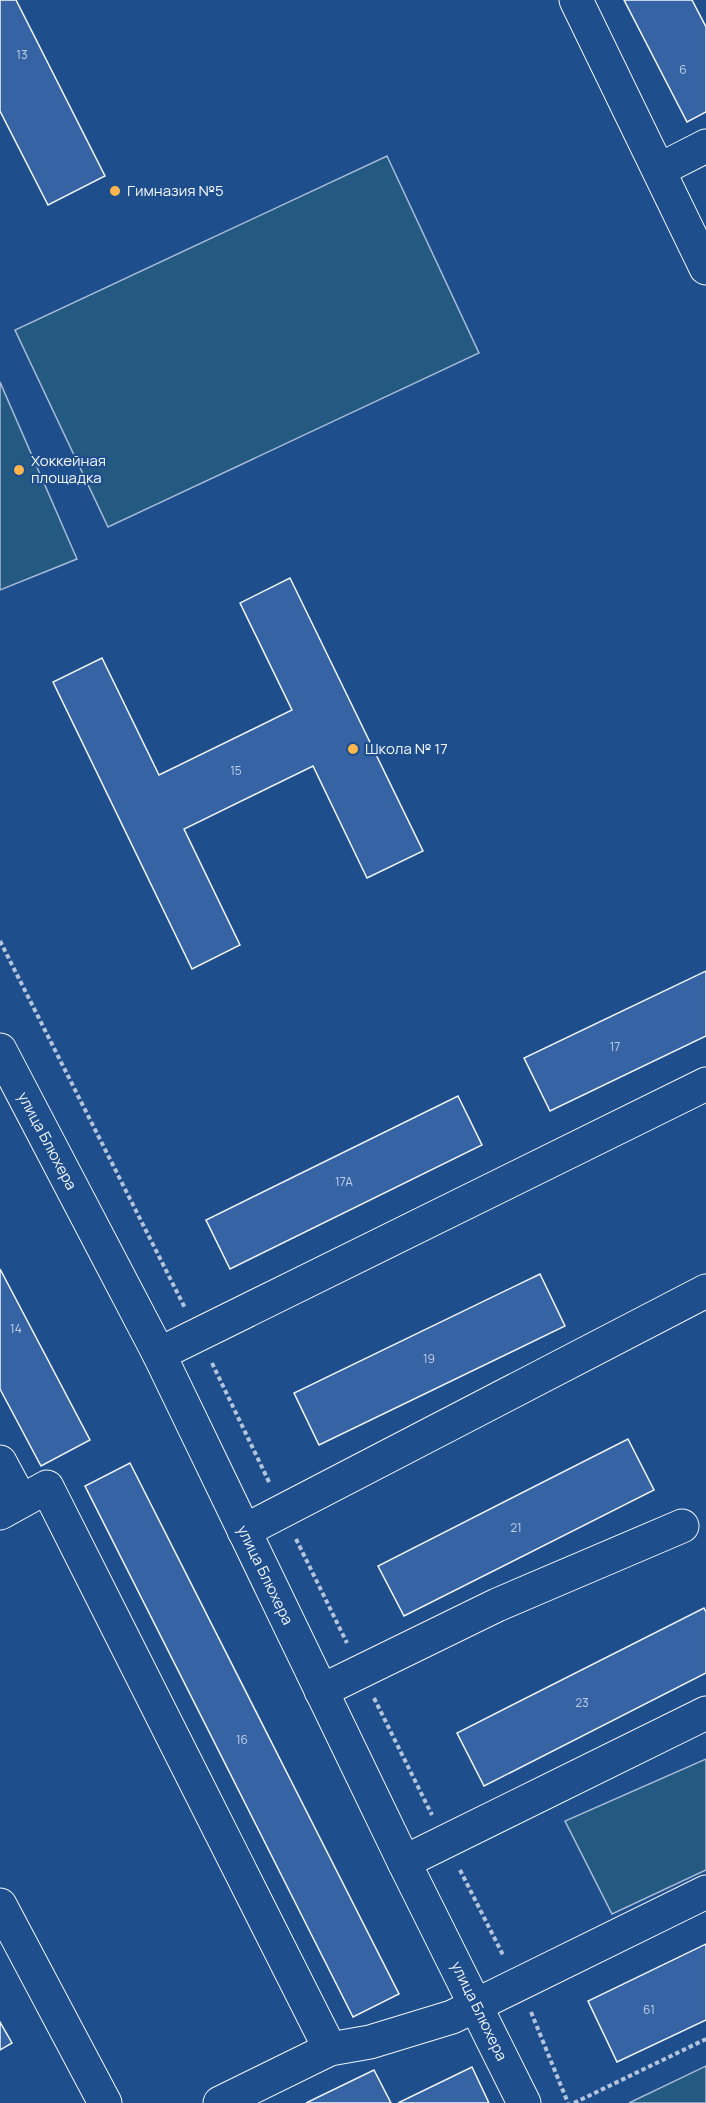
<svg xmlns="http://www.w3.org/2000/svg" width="706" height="2103" viewBox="0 0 706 2103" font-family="Manrope,sans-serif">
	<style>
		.green { fill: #245a82; stroke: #a8bbd7; stroke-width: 1.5 }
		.building { fill: #3563a3; stroke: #f2f6ff; stroke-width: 1.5 }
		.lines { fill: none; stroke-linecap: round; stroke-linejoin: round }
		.minor-casing { stroke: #f2f6ff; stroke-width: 35 }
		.path { stroke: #b3c4dc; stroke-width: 4; stroke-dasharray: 4.5 3; stroke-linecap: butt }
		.minor { stroke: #1f4e8c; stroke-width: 33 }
		.poi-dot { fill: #ffb74d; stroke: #1f4e8c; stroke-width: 2 }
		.labels { text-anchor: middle; stroke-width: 4.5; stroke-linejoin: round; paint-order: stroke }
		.number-label { font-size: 12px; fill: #c3d1e8 }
		.poi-label { font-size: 15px; fill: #f2f6ff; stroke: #1f4e8c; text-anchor: start }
		.street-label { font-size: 15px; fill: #f2f6ff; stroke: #1f4e8c }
	</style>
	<rect width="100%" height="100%" fill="#1f4e8c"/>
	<!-- green -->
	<g class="green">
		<path d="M 387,156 L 479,353 L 108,527 L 15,330 Z"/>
		<path d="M 0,382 L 77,559 L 0,590 Z"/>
		<path d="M 706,1759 L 706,1870 L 612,1914 L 565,1821 Z"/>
		<path d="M 706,2066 L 706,2103 L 629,2103 Z"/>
	</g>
	<!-- building -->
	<g class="building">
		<path d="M 0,0 L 16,0 L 105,176 L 48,205 L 0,111 Z"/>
		<path d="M 624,0 L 692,0 L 706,27 L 706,112 L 687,122 Z"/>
		<path d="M 290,578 L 423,851 L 367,878 L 313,766 L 184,829 L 240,945 L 192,969 L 53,682 L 102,658 L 159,775 L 292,710 L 240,603 Z"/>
		<path d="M 706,971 L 706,1036 L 550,1111 L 524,1058 Z"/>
		<path d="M 458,1096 L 482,1145 L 230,1269 L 206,1220 Z"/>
		<path d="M 0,1269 L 90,1440 L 41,1466 L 0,1389 Z"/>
		<path d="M 540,1274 L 565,1326 L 319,1445 L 294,1393 Z"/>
		<path d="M 628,1439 L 654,1490 L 404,1616 L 378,1566 Z"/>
		<path d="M 130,1463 L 399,1994 L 353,2017 L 85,1486 Z"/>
		<path d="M 704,1608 L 706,1612 L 706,1673 L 484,1786 L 457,1733 Z"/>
		<path d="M 706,1944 L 706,2020 L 617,2062 L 588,2001 Z"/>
		<path d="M 0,2022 L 12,2043 L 0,2050 Z"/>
		<path d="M 472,2067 L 489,2103 L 398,2103 Z"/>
		<path d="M 374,2070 L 391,2103 L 306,2103 Z"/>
	</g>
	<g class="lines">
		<!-- minor casing -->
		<g class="minor-casing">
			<g id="minor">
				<path d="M 576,0 L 706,268"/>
				<path d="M 659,170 L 706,146"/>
				<path d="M 0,1050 L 159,1354 L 404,1862 L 524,2103"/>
				<path d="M 159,1354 L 706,1084"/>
				<path d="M 0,1462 L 21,1501"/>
				<path d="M 0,1513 L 47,1487 L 330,2049"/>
				<path d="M 244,1531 L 706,1291"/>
				<path d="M 321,1691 L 497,1605 L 682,1526"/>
				<path d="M 404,1862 L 706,1713"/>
				<path d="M 0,1905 L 105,2103"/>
				<path d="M 220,2103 L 330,2049 L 370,2042 L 452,2017 L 706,1892"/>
			</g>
		</g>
		<!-- path -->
		<g class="path">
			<path d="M 0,941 L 185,1308"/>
			<path d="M 212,1363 L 270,1484"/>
			<path d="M 296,1539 L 347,1643"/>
			<path d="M 374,1698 L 432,1815"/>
			<path d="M 460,1870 L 504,1957"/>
			<path d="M 531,2012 L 568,2103"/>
			<path d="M 574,2103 L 706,2039"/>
		</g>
		<!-- minor -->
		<use href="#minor" class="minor"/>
	</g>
	<!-- markers -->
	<g class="poi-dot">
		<circle cx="115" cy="191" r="6"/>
		<circle cx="19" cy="470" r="6"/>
		<circle cx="353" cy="749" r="6"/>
	</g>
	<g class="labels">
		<!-- number labels -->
		<g class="number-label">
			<text x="22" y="59">13</text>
			<text x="683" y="74">6</text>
			<text x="236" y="775">15</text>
			<text x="615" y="1051">17</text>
			<text x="344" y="1186">17А</text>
			<text x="16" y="1333">14</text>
			<text x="429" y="1363">19</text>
			<text x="516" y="1532">21</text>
			<text x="582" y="1707">23</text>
			<text x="242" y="1744">16</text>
			<text x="649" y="2014">61</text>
		</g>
		<!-- poi labels -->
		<g class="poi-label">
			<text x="127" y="196">Гимназия №5</text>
			<text x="31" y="466">Хоккейная<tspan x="31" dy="17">площадка</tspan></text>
			<text x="365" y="754">Школа № 17</text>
		</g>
		<!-- street labels -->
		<g class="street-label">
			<text transform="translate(47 1141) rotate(62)" y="5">улица Блюхера</text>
			<text transform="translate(265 1575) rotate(64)" y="5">улица Блюхера</text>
			<text transform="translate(479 2011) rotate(64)" y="5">улица Блюхера</text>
		</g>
	</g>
</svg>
